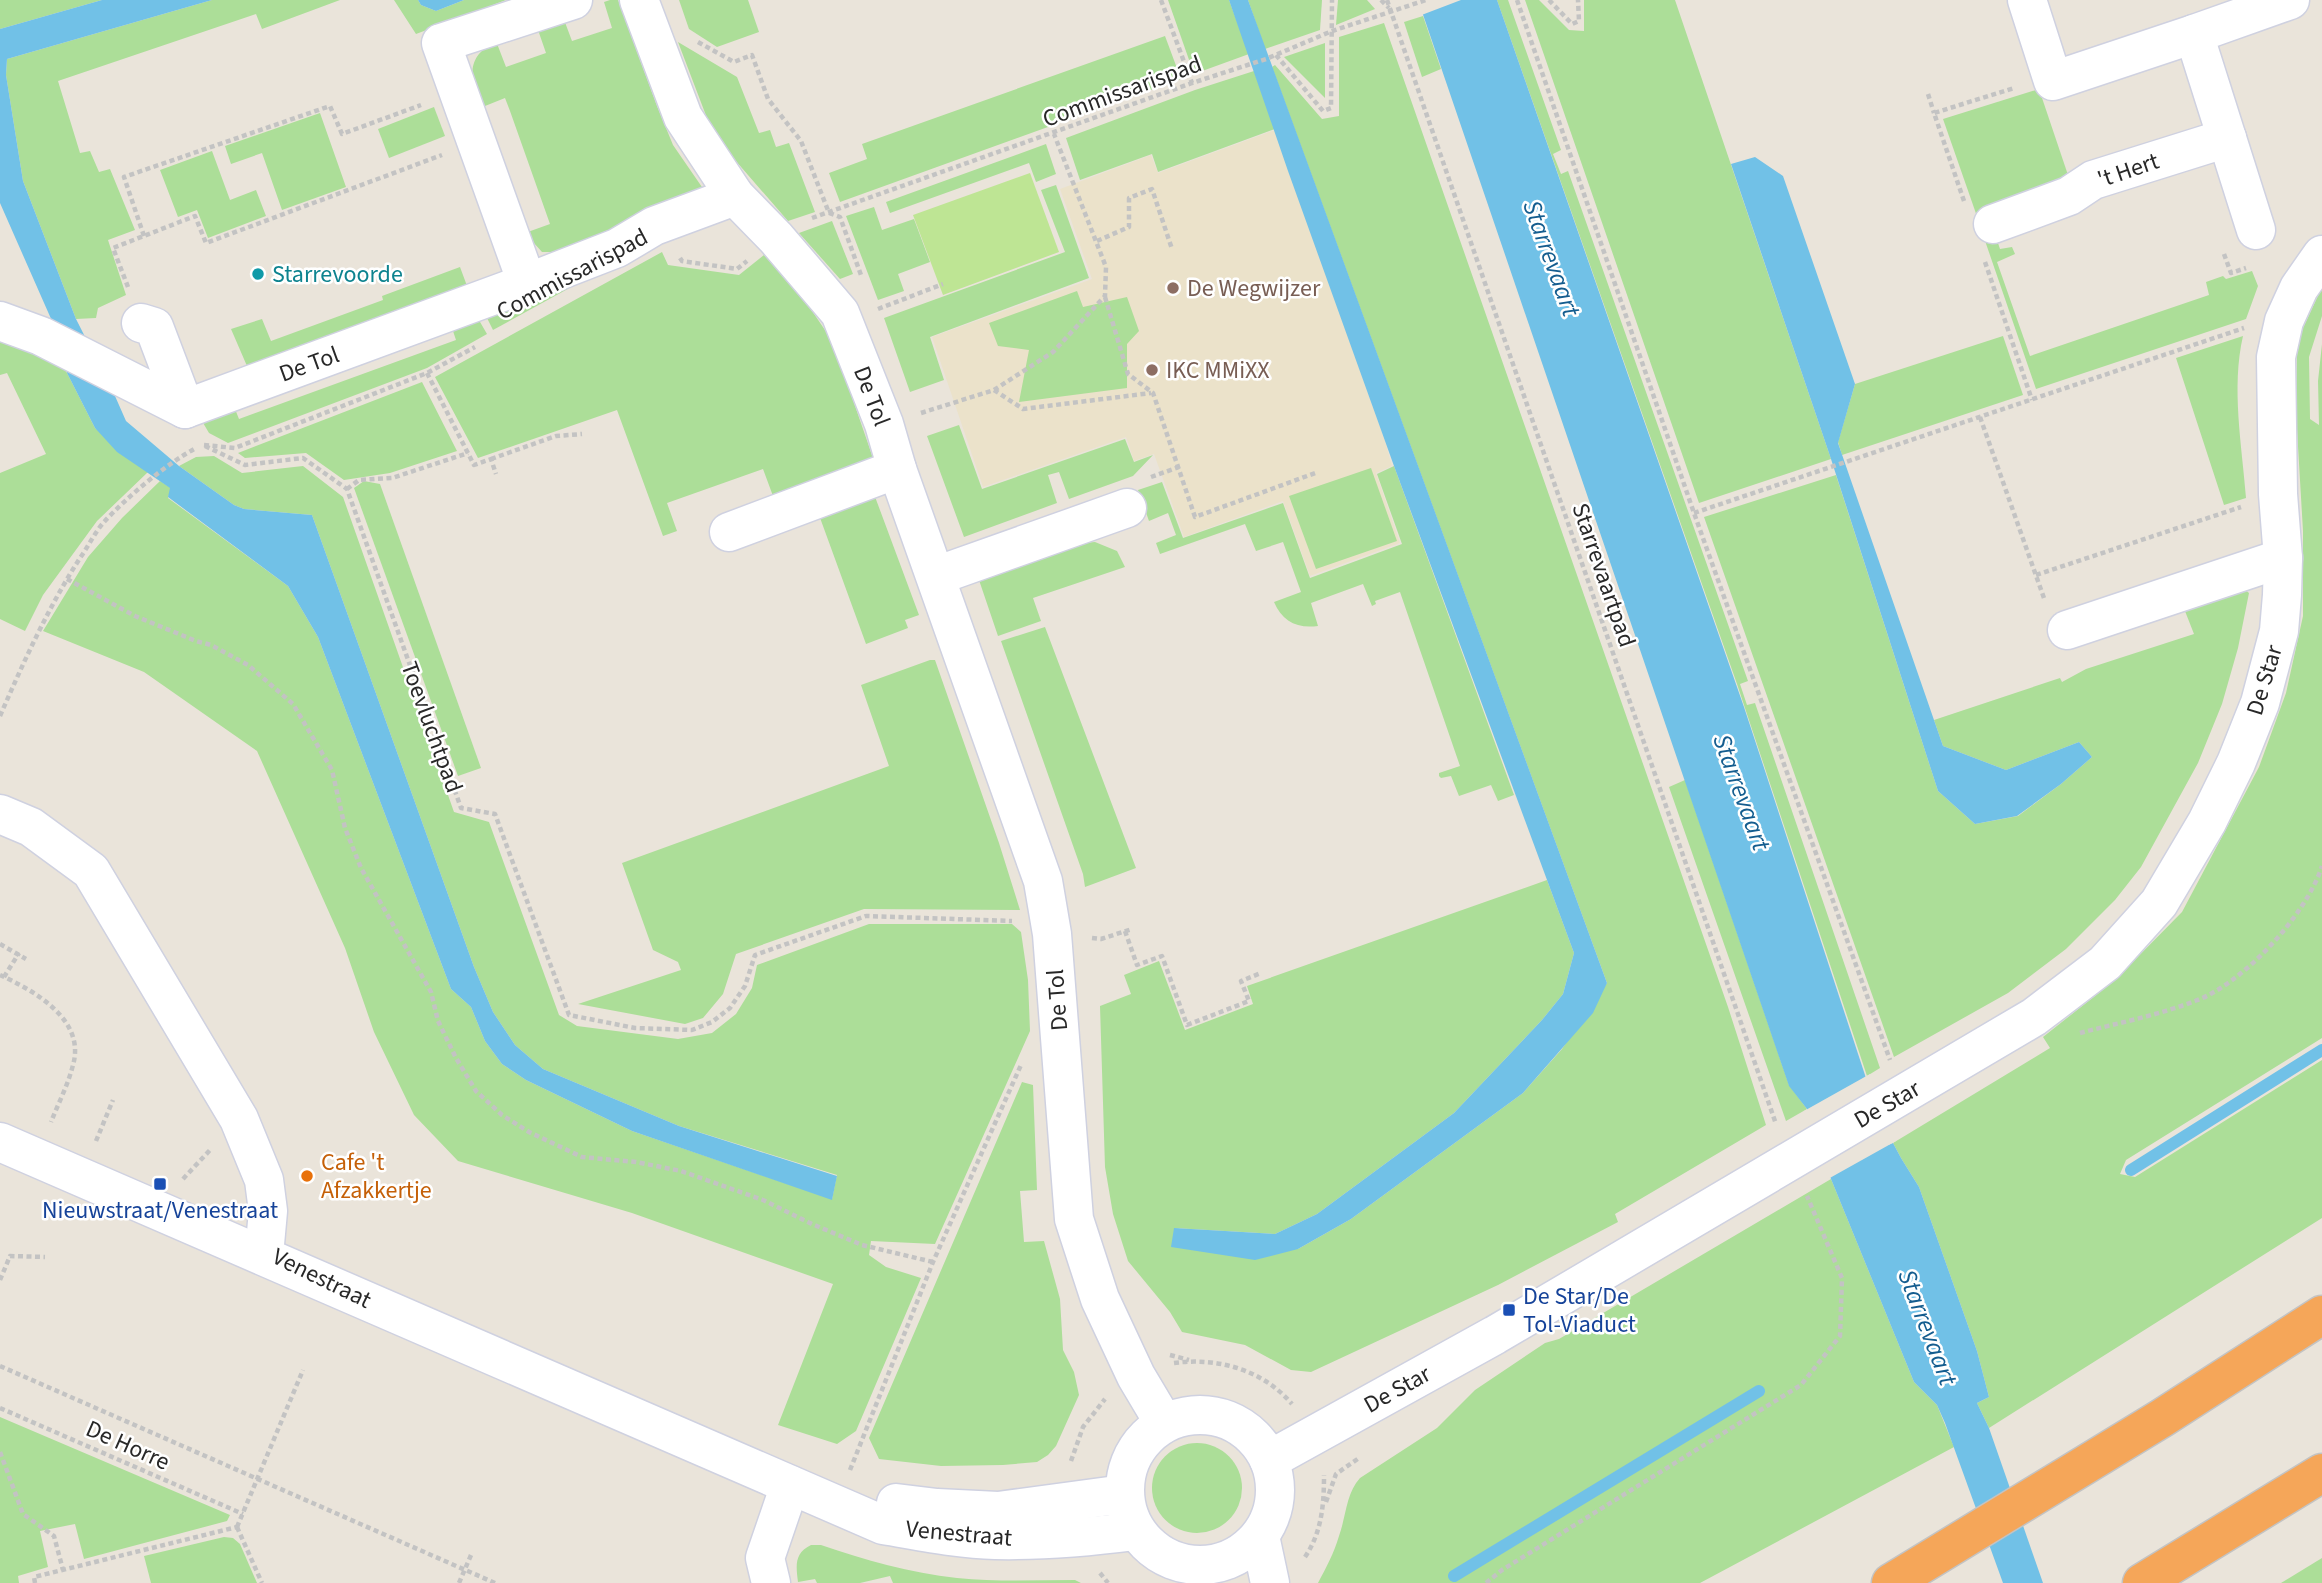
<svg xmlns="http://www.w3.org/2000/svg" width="2322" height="1583" viewBox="0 0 2322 1583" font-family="'Source Sans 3',sans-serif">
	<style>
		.education { fill: #ebe2ca }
		.green { fill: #acde98 }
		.pitch { fill: #bee594 }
		.water { fill: #71c1e7 }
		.pier { fill: #eae4da }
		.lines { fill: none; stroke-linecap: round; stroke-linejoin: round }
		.stream { stroke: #71c1e7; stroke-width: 12 }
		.minor-casing { stroke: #cfd1e0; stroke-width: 41 }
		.highway-casing { stroke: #c3c3c3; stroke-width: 41 }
		.path { stroke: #c3c3c3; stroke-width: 4.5; stroke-dasharray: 5 3.5; stroke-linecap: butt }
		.minor { stroke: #fff; stroke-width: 38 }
		.highway { stroke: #f5a659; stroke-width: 38 }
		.culture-dot { fill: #0f9aa8; stroke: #fff; stroke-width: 2.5 }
		.education-dot { fill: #8d6e63; stroke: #fff; stroke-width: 2.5 }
		.food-dot { fill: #e8710a; stroke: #fff; stroke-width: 2.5 }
		.transit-dot { fill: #1a4fb4; stroke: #fff; stroke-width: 2.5 }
		.labels { text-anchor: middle; stroke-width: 5; stroke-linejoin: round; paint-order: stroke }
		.street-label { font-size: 24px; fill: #282828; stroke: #fff }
		.culture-label { font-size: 24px; fill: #0d838f; stroke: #fff; text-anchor: start }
		.education-label { font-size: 24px; fill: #785e54; stroke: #fff; text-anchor: start }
		.food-label { font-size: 24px; fill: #c56008; stroke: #fff; text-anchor: start }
		.transit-label { font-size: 24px; fill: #164399; stroke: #fff }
		.water-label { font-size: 26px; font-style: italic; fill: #145d8f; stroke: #fff }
	</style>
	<rect width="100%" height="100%" fill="#eae4da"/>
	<!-- education -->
	<path class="education" d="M 1275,130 L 1385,441 L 1392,466 L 1376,473 L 1400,543 L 1310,576 L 1283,501 L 1184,537 L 1154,454 L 1134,461 L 1126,437 L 983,487 L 932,337 L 1092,279 L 1060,189 L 1151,155 L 1158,173 Z"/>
	<!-- green -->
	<g class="green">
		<path d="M 0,0 L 102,0 L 0,29 Z"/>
		<path d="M 212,0 L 340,0 L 262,29 L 256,14 L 58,81 L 80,153 L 90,151 L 99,172 L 110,169 L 135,230 L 108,240 L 126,295 L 98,308 L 96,318 L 76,319 L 23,181 L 6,75 L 7,59 Z"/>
		<path d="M 394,0 L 418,0 L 421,5 L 436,11 L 464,0 L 506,0 L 416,34 Z"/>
		<path d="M 610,0 L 618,0 L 657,106 L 673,145 L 704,190 L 569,252 L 542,252 L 525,233 L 550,224 L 510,111 L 505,98 L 480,108 C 471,78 464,58 496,41 L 506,67 L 546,53 L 537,27 L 563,17 L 572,41 L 612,28 L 604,2 Z"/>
		<path d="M 679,0 L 748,0 L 759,32 L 717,47 L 689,29 Z"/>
		<path d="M 1168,0 L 1229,0 L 1249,54 L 1194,74 Z"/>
		<path d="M 1248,0 L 1322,0 L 1320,30 L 1265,49 Z"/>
		<path d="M 1338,0 L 1367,0 L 1375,9 L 1336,25 Z"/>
		<path d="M 1497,0 L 1508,0 L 1561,150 L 1553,154 L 1561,174 L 1568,171 L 1748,681 L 1740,684 L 1747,705 L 1755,703 L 1880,1068 L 1867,1076 L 1737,684 Z"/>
		<path d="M 1525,0 L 1539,0 L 1569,30 L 1584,31 L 1584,0 L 1675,0 L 1831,459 L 1699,503 Z"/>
		<path d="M 1423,16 L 1441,69 L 1422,77 L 1404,22 Z"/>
		<path d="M 1384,23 L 1728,1007 L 1766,1125 L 1615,1214 L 1618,1222 L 1498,1285 L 1311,1372 L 1291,1370 L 1245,1345 L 1182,1332 L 1170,1312 L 1128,1261 L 1113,1214 L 1105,1167 L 1100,1006 L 1131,994 L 1124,975 L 1159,961 L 1185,1030 L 1253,1004 L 1247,986 L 1547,880 L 1574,953 L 1563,994 L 1542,1020 L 1454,1113 L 1317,1214 L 1275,1234 L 1174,1228 L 1298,1249 L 1351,1219 L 1523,1093 L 1562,1049 L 1607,983 L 1272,67 L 1275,65 L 1322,119 L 1339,116 L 1339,37 Z"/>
		<path d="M 1165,36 L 1181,79 L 840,202 L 829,173 L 867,159 L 862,144 Z"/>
		<path d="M 678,42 L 737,77 L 759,133 L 770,130 L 776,147 L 789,143 L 815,212 L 788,221 L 735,160 L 710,126 Z"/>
		<path d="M 1325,43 L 1325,98 L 1284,57 Z"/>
		<path d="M 1254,71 L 1275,129 L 1158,172 L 1152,154 L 1080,180 L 1066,138 L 1195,90 Z"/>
		<path d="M 2039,89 L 2070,181 L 1980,225 L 1943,119 Z"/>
		<path d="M 434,107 L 445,136 L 389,158 L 378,129 Z"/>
		<path d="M 320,113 L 346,187 L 282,210 L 262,153 L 231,164 L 225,146 Z"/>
		<path d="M 1046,144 L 1056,174 L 1036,182 L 1029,163 L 890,213 L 886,202 Z"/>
		<path d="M 212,151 L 230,200 L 256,190 L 266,216 L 208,238 L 197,210 L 178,217 L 160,170 Z"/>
		<path d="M 1056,185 L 1089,278 L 930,337 L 944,380 L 910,392 L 884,318 L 1065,252 L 1041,190 Z"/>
		<path d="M 874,207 L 882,230 L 914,219 L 930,262 L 898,274 L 904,291 L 878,300 L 846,216 Z"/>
		<path d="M 832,221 L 853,274 L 840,279 L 799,233 Z"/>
		<path d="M 1993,228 L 2000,249 L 2012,247 L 2015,254 L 1997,262 L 2030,356 L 2209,295 L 2206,282 L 2223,276 L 2226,279 L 2252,271 L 2258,286 L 2246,319 L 2036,389 L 1982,232 Z"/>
		<path d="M 662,252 L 668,265 L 739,275 L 764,255 L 804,299 L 833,342 L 873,458 L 773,496 L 763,469 L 667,503 L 677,531 L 663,536 L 617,410 L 478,458 L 435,377 Z"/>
		<path d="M 615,263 L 493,330 L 484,312 Z"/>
		<path d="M 460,267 L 470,294 L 250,373 L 231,329 L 262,319 L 271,341 L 383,300 L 382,296 Z"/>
		<path d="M 2322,287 L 2322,316 L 2309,357 L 2310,419 L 2319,425 L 2318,381 L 2322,344 L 2322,1038 L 2126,1160 L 2120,1174 L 2135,1177 L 2322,1060 L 2322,1218 L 1989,1428 L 1977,1403 L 1989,1397 L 1977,1351 L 1919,1187 L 1901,1158 L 1893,1143 L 2050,1048 L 2043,1037 L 2115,980 L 2182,912 L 2259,767 L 2286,693 L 2303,616 L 2303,531 L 2296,412 L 2297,353 L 2302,330 Z"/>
		<path d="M 1077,291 L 1083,307 L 1127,297 L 1139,331 L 1127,344 L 1127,388 L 1019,402 L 1029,350 L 998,346 L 989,323 Z"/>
		<path d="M 476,315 L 487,334 L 427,368 L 228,443 L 209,433 L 199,416 L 233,404 L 239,419 L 456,340 L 451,325 Z"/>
		<path d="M 2003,336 L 2023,395 L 1842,455 L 1838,442 L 1855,384 Z"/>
		<path d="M 2243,336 C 2231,388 2242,445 2246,498 L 2224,505 L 2176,358 Z"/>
		<path d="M 0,340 L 57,358 L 67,373 L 95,428 L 148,472 L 97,521 L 43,595 L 25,631 L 0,619 L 0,473 L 46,454 L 7,373 L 0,375 Z"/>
		<path d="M 422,382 L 457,451 L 390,473 L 344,480 L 306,453 L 245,458 L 238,453 Z"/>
		<path d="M 959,425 L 982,489 L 1125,439 L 1134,462 L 1153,455 L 1133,476 L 1069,499 L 1059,472 L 1048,475 L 1057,503 L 964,537 L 927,436 Z"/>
		<path d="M 214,456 L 242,473 L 303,466 L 343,497 L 454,812 L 489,822 L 559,1015 L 577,1026 L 678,1039 L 712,1033 L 736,1014 L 752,988 L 757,965 L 869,924 L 1012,924 L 1021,932 L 1028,980 L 1030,1031 L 935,1244 L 871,1241 L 869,1255 L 886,1267 L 921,1278 L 856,1431 L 837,1444 L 778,1425 L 833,1284 L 632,1213 L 458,1161 L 414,1115 L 374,1032 L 345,948 L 257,751 L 144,672 L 43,631 L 88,557 L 122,518 L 160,481 L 171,488 L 168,498 L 288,586 L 318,637 L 451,989 L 471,1007 L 485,1041 L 502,1064 L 526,1080 L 632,1131 L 832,1199 L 837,1175 L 679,1126 L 543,1069 L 515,1045 L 493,1012 L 474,967 L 312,515 L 244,509 L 234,505 L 179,466 L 196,457 Z"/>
		<path d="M 1394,466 L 1514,795 L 1498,801 L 1491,785 L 1459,796 L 1451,776 L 1441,778 L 1439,776 L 1439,773 L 1460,766 L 1400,592 L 1375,601 L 1376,604 L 1372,606 L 1363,584 L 1311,603 L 1318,626 C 1297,629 1282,621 1274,602 L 1301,592 L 1283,542 L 1256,551 L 1245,524 L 1160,554 L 1156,543 L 1176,535 L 1168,513 L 1149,521 L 1138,490 L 1162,482 L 1183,538 L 1283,503 L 1310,578 L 1402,544 L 1377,474 Z"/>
		<path d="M 1371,468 L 1397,541 L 1316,569 L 1289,496 Z"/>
		<path d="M 1836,475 L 1938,791 L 1975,824 L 2018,816 L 2061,784 L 2092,757 L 2079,742 L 2006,770 L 1943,746 L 1934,720 L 2060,678 L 2062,682 L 2086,669 L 2194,634 L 2183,606 L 2243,588 L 2249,593 L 2238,648 L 2222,704 L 2198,763 L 2141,867 L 2115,900 L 2066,949 L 2008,993 L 1894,1057 L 1704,517 Z"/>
		<path d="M 364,481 L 380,484 L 481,768 L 458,776 L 354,488 Z"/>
		<path d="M 874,494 L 919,615 L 905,620 L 908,628 L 866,644 L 819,515 Z"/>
		<path d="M 1095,542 L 1117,551 L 1125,567 L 1033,598 L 1041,621 L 998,636 L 979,580 L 1083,543 Z"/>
		<path d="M 1045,627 L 1136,868 L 1085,887 L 1083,874 L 1001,641 Z"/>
		<path d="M 930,660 L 935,660 L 999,843 L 1020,910 L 864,909 L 736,954 L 723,994 L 703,1018 L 685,1024 L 578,1004 L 681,970 L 678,962 L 653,950 L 622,863 L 889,766 L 861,685 Z"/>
		<path d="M 1685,780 L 1789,1085 L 1807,1109 L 1786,1121 L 1669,787 Z"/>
		<path d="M 1022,1082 L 1033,1085 L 1037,1190 L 1020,1191 L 1024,1242 L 1044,1241 L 1060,1299 L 1063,1350 L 1074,1372 L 1079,1395 L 1056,1446 L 1048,1455 L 1037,1462 L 1003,1465 L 941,1466 L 879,1459 L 869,1438 Z"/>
		<path d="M 1831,1179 L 1914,1382 L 1937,1405 L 1954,1447 L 1700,1583 L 1318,1583 C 1326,1568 1334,1553 1339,1536 C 1346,1517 1346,1493 1360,1478 L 1437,1428 L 1475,1390 L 1545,1343 L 1559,1339 Z"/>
		<path d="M 0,1417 L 230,1515 L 227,1521 L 84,1559 L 75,1524 L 40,1531 L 48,1567 L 18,1576 L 19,1583 L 0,1583 Z"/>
		<circle cx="1197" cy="1488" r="45"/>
		<path d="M 224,1537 L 233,1538 L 240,1544 L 257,1583 L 151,1583 L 144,1556 Z"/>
		<path d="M 811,1545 L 821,1545 C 865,1560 910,1573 957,1578 C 996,1582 1036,1580 1075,1580 L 1081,1583 L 893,1583 L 890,1576 L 860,1583 L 817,1583 L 815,1579 L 798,1582 C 796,1566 794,1553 811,1545 Z"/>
		<path d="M 2322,1558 L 2322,1583 L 2281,1583 Z"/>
	</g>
	<!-- pitch -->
	<path class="pitch" d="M 1030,173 L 1059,252 L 943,295 L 913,215 Z"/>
	<!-- water -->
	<g class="water">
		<path d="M 102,0 L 212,0 L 7,59 L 6,75 L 23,181 L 76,319 L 115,396 L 126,421 L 179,466 L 234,505 L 244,509 L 312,515 L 474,967 L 493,1012 L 515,1045 L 543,1069 L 679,1126 L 837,1176 L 832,1200 L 632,1131 L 526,1080 L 502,1064 L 485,1041 L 471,1007 L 451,989 L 318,637 L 288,586 L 168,497 L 170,488 L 117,452 L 95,428 L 67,373 L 52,321 L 0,203 L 0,29 Z"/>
		<path d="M 418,0 L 464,0 L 436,11 L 421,5 Z"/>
		<path d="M 1229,0 L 1248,0 L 1607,983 L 1593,1013 L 1523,1093 L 1351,1219 L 1298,1249 L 1255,1260 L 1171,1247 L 1174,1228 L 1275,1234 L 1317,1214 L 1454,1113 L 1542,1020 L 1563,994 L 1574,953 L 1394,466 L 1288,171 Z"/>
		<path d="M 1418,0 L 1497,0 L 1744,707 L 1888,1145 L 1893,1143 L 1901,1158 L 1919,1187 L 1977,1351 L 1989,1397 L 1977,1403 L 1989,1428 L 2043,1583 L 2003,1583 L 1945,1423 L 1937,1405 L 1914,1382 L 1831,1179 L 1807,1109 L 1789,1086 Z"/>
		<path d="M 1755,157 L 1783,176 L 1855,384 L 1838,443 L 1943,746 L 2006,770 L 2079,742 L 2092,757 L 2061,784 L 2017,816 L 1975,824 L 1938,791 L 1831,459 L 1731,164 Z"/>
	</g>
	<!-- pier -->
	<g class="pier">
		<path d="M 1414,0 L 1461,0 L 1419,16 Z"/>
		<path d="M 1870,1074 L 1890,1140 L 1896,1141 L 1828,1179 L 1804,1111 Z"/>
	</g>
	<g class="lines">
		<!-- stream -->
		<g class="stream">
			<path d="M 2131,1170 L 2322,1050"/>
			<path d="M 1454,1576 L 1759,1391"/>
		</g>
		<!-- minor casing -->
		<g class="minor-casing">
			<g id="minor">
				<path d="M 639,0 L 683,117 L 735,196 L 776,238 L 840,313 L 884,424 L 897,469 L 1043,881 L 1052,934 L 1074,1219 L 1100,1299 L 1136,1376 L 1164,1423"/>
				<path d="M 2027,0 L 2053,81 L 2194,34"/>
				<path d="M 1993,224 L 2069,196 L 2093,180 L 2227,138"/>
				<path d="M 2256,230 L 2194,34 L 2290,0"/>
				<path d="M 527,283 L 441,43 L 573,0"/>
				<path d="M 0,321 L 41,336 L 185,409"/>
				<path d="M 141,323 L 154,327 L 185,409 L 527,283 L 617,248 L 654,226 L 735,196"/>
				<path d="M 729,532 L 897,469"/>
				<path d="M 936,576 L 1127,508"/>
				<path d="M 2067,630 L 2283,558"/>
				<path d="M 0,814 L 31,827 L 91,871 L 239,1119 L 264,1180 L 268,1211 L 264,1255"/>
				<path d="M 0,1142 L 883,1525 C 920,1531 958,1539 995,1540 C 1042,1541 1089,1537 1135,1531"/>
				<circle cx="1200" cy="1490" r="75"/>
				<path d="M 1269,1460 L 1495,1335 L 2034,1017 L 2105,963 L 2159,903 L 2207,822 L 2236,763 L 2260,703 L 2279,631 L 2282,595 L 2283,558 L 2278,494 L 2276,357 L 2284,321 L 2299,288 L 2322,255"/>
				<path d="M 896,1503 L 937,1508 L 998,1511 L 1124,1494"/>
				<path d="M 1260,1536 L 1270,1583"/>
				<path d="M 771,1583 L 765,1558 L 790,1485"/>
			</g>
		</g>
		<!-- highway casing -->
		<g class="highway-casing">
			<g id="highway">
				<path d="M 1891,1583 L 2162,1418 L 2322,1315"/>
				<path d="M 2142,1583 L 2322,1473"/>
			</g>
		</g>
		<!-- path -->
		<g class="path">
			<path d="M 1161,0 L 1192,83"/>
			<path d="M 1381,0 L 1389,8"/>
			<path d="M 1387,0 L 1776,1124"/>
			<path d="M 1517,0 L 1694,513 L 1890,1060"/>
			<path d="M 1549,0 L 1572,24 L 1579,21 L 1578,0"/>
			<path d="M 698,42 L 734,62 L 752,55 L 768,99 L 801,141 L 829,213 L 840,217 L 861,275"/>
			<path d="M 1276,55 L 1323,111 L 1331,108 L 1332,0"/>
			<path d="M 1928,94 L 1934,113"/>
			<path d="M 1964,201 L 1934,113 L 2014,88"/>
			<path d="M 812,218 L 1192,83 L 1266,59 L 1332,31 L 1426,0"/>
			<path d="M 144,236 L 124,177 L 330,106 L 342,134 L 421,105"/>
			<path d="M 1097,241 L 1129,227 L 1129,198 L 1152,189 L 1172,249"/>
			<path d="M 2224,254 L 2231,273 L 2246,268"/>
			<path d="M 680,258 L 682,261 L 737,269 L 747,261"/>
			<path d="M 1985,262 L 2032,400"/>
			<path d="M 128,287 L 113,248 L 195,216 L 206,243 L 442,155"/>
			<path d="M 1105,297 L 1128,374 L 1153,393 L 1195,517 L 1318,472"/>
			<path d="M 878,309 L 943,284"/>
			<path d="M 427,373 L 474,465 L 491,459 L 496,474"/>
			<path d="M 994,390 L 1023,409 L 1151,393"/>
			<path d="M 921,413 L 994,390 L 1053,352 L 1105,296 L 1106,267 L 1054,134"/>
			<path d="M 1980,417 L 2045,601"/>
			<path d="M 204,445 L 235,448 L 427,373 L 475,347"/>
			<path d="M 205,446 L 245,465 L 303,458 L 347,489 L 461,808 L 495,814 L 569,1015 L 635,1028 L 692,1030 L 712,1022 L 730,1008 L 745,986 L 755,955 L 866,916 L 1012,921"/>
			<path d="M 491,459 L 556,436 L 582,434"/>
			<path d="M 1151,477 L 1179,467"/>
			<path d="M 347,489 L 359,480 L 392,478 L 468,453"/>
			<path d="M 1694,513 L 2244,328"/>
			<path d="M 2036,575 L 2241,507"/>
			<path d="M 67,579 L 135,616 L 196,641 L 211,645 L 248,665 L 293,704 L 332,770 L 345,828 L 361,868 L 431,992 L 438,1021 L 456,1058 L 476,1091 L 502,1115 L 529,1132 L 582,1157 L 636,1162 L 681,1171 L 763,1200 L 812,1224 L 862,1245 L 933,1262"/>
			<path d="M 0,716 C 24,661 48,608 80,558 C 88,547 95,532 104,522 C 127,497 166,464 196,448"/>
			<path d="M 1125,931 L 1137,965 L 1162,956 L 1187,1025 L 1249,1001 L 1241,981 L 1261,973"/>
			<path d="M 1092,938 L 1101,939 L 1132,929"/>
			<path d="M 0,944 L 26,959"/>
			<path d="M 0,975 C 35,991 86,1020 73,1065 C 68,1085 58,1104 51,1122"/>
			<path d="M 4,977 L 19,953"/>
			<path d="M 2080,1033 C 2118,1023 2159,1015 2195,1001 C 2243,984 2307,914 2322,866"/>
			<path d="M 96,1141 L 113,1100"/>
			<path d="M 183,1179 L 210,1150"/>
			<path d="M 0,1280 L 10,1256 L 45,1257"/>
			<path d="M 1170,1355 L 1189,1360"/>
			<path d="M 1174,1363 C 1218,1357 1263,1370 1292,1404"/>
			<path d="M 0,1366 L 495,1583"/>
			<path d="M 0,1408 L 243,1514"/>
			<path d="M 0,1452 L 23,1514 L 54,1536 L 63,1570"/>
			<path d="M 1071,1461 L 1083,1427 L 1105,1399"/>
			<path d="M 850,1470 L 933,1262 L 1021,1065"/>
			<path d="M 1326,1502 L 1336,1474 L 1359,1458"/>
			<path d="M 237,1527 L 303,1370"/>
			<path d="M 237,1527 L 262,1583"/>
			<path d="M 1305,1557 C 1322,1532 1324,1504 1324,1475"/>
			<path d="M 1100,1573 L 1108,1583"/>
			<path d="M 35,1583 L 34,1577 L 237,1527"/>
			<path d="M 459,1583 L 471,1555"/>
			<path d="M 1486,1583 L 1502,1570 L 1801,1385 L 1840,1336 L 1842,1278 L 1807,1196"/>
		</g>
		<!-- minor -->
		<use href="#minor" class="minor"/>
		<!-- highway -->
		<use href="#highway" class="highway"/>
	</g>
	<!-- markers -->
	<circle class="culture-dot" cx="258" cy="274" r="7"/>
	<g class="education-dot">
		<circle cx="1173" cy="288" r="7"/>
		<circle cx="1152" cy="370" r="7"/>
	</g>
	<circle class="food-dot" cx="307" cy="1176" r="7"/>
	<g class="transit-dot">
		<rect x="153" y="1177" width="14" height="14" rx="3.5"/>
		<rect x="1502" y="1303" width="14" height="14" rx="3.5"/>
	</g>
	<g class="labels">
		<!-- street labels -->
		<g class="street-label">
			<text transform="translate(1122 91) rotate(-20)" y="8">Commissarispad</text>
			<text transform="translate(2128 170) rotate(-19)" y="8">'t Hert</text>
			<text transform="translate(572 274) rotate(-28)" y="8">Commissarispad</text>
			<text transform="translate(309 364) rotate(-20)" y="8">De Tol</text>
			<text transform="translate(872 396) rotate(69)" y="8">De Tol</text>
			<text transform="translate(1604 575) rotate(71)" y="8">Starrevaartpad</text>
			<text transform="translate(2264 680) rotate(-73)" y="8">De Star</text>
			<text transform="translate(432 727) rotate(70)" y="8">Toevluchtpad</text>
			<text transform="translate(1057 1000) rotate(-94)" y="8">De Tol</text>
			<text transform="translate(1887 1104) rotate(-30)" y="8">De Star</text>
			<text transform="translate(322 1278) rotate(26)" y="8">Venestraat</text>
			<text transform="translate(1397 1389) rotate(-29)" y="8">De Star</text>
			<text transform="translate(128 1445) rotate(24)" y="8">De Horre</text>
			<text transform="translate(959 1533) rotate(5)" y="8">Venestraat</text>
		</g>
		<!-- culture labels -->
		<g class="culture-label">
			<text x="272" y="282">Starrevoorde</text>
		</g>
		<!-- education labels -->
		<g class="education-label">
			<text x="1187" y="296">De Wegwijzer</text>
			<text x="1166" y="378">IKC MMiXX</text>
		</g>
		<!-- food labels -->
		<g class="food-label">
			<text x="321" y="1170">Cafe 't<tspan x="321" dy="28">Afzakkertje</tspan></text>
		</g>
		<!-- transit labels -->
		<g class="transit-label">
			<text x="160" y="1218">Nieuwstraat/Venestraat</text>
			<text x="1523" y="1304" text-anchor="start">De Star/De<tspan x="1523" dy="28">Tol-Viaduct</tspan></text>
		</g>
		<!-- water labels -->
		<g class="water-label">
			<text transform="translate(1552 258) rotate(70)" y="9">Starrevaart</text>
			<text transform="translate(1742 792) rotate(70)" y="9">Starrevaart</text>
			<text transform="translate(1928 1327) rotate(69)" y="9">Starrevaart</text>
		</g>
	</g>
</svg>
